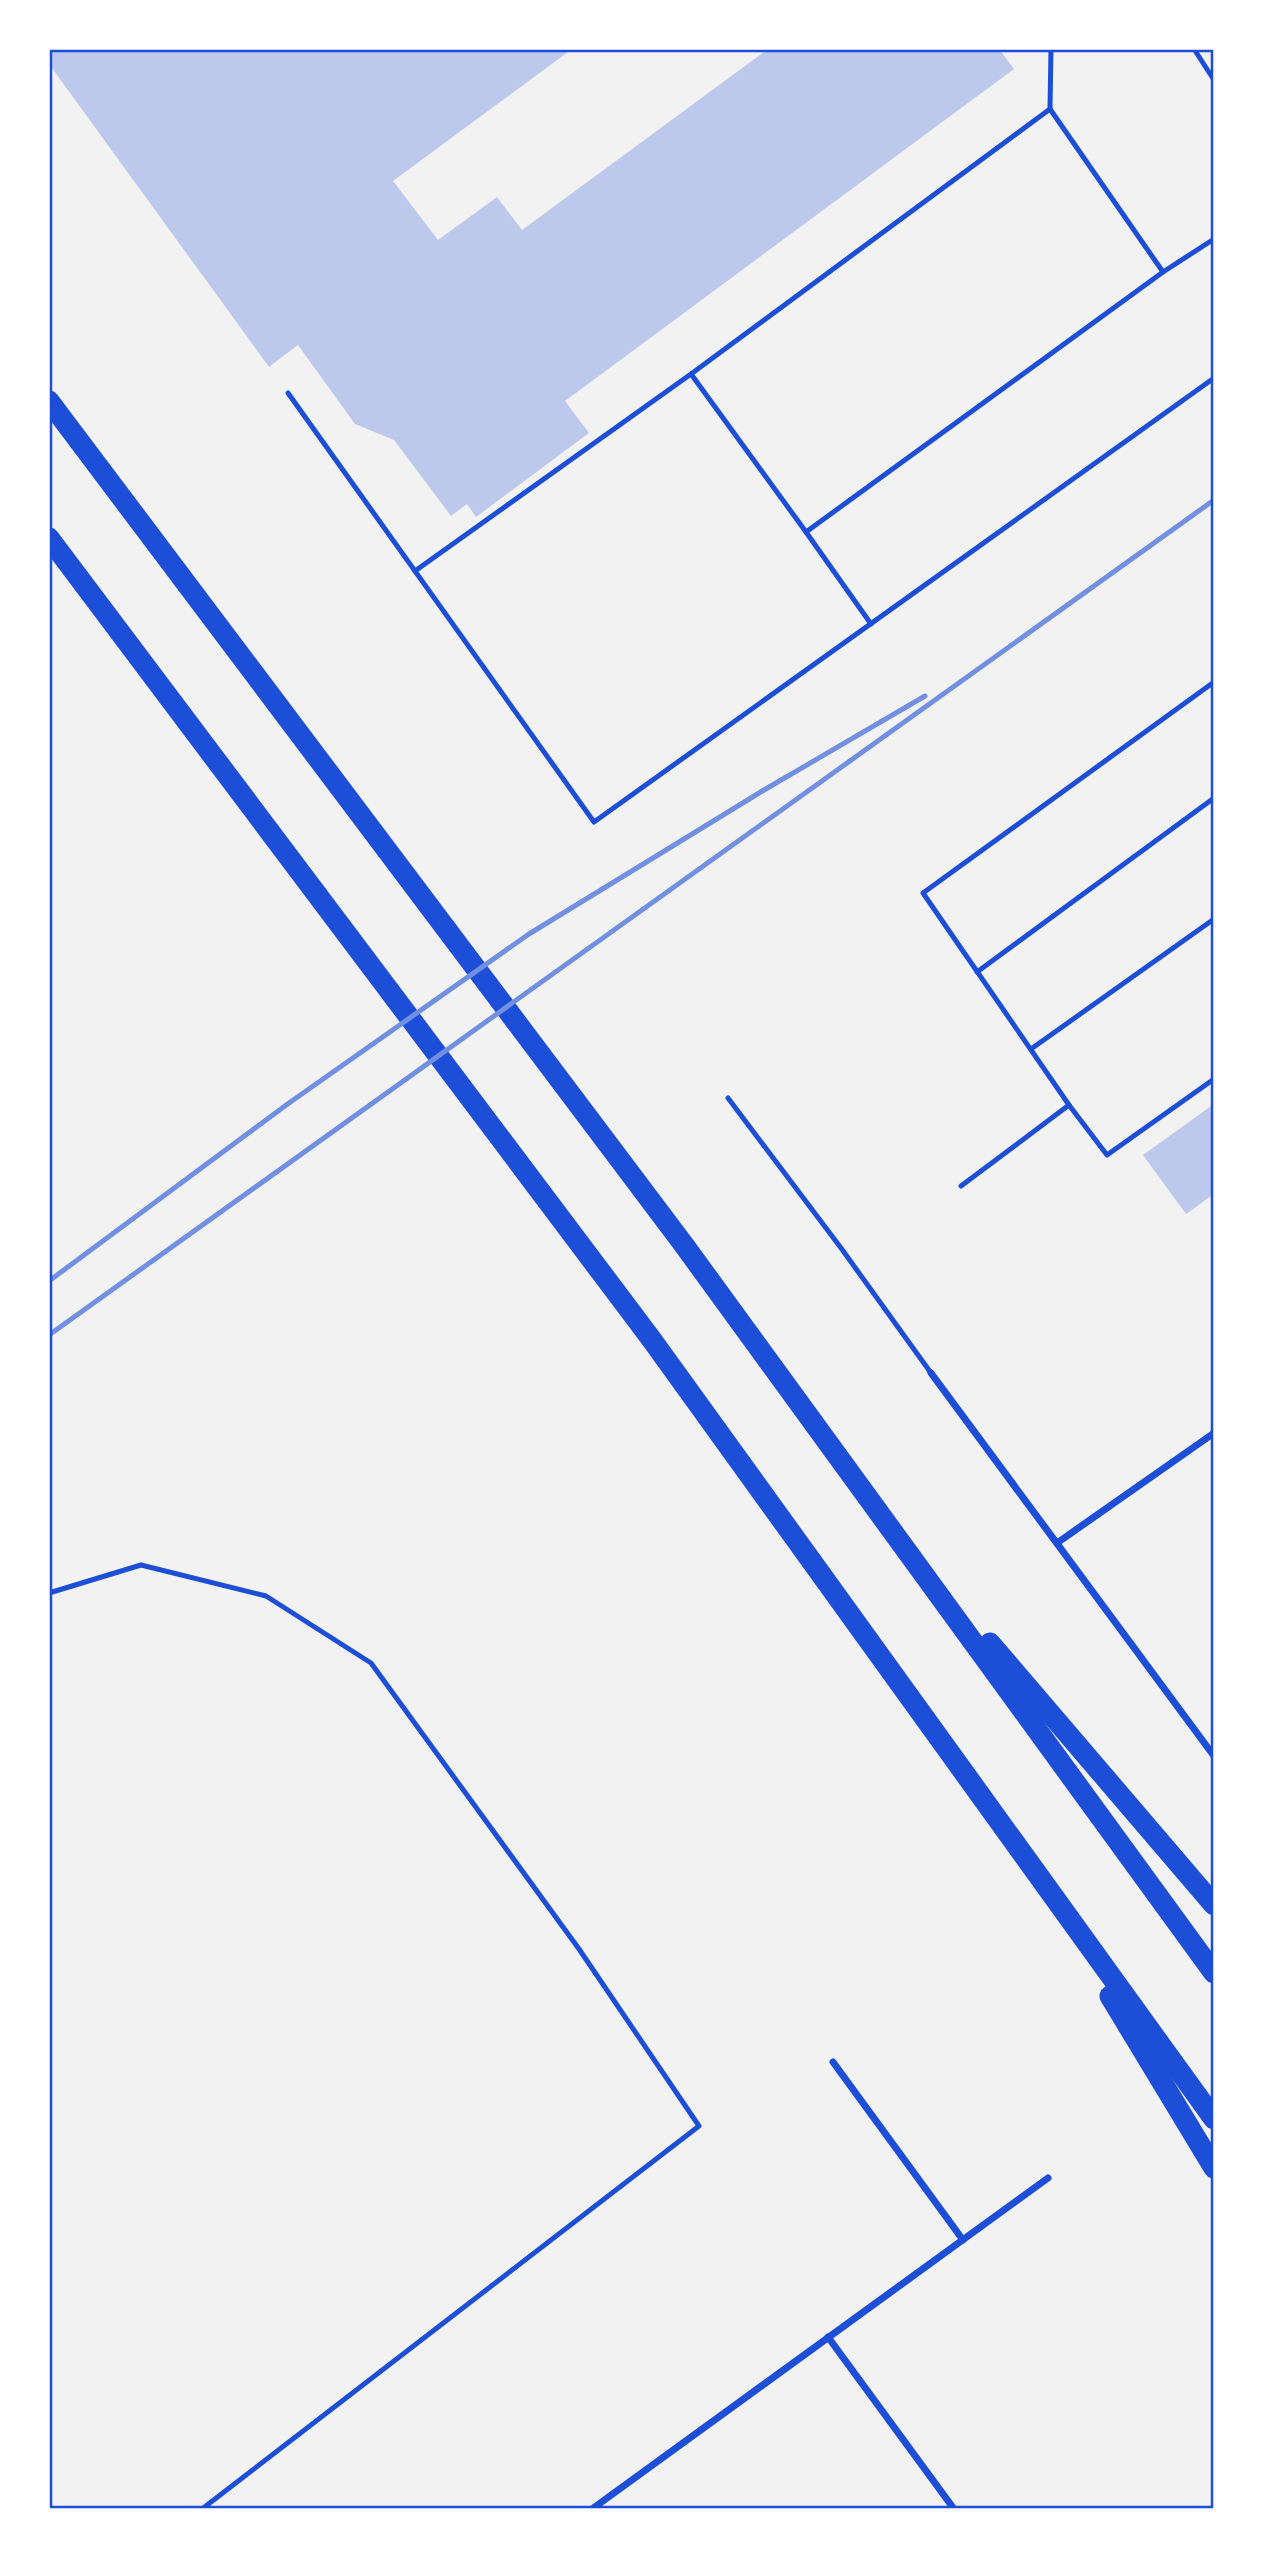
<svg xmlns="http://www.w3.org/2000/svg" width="1263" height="2558" viewBox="0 0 1263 2558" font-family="'Sofia Sans Condensed',sans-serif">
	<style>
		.building { fill: #bdc9ec }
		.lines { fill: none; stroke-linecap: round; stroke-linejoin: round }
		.service { stroke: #1d4ed8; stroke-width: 5 }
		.minor { stroke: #1d4ed8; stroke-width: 7 }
		.motorway { stroke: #1d4ed8; stroke-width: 21 }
		.rail { stroke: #7290e2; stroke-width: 5 }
		.neatline { fill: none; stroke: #1d4ed8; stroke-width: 2.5 }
	</style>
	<rect width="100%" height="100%" fill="#f2f2f2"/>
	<!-- building -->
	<g class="building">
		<path d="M 49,49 L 572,49 L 393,181 L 438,240 L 497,197 L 522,230 L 768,49 L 999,49 L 1014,69 L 565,401 L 589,433 L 476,517 L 467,504 L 451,516 L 394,440 L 355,424 L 298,345 L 269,367 L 49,64 Z"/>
		<path d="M 1214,1104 L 1214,1194 L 1186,1214 L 1143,1155 Z"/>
	</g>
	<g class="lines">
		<!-- service -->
		<g class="service">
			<path d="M 1194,49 L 1214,80"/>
			<path d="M 1050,109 L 1163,272 L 1214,239"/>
			<path d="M 691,374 L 806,532 L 1163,272"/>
			<path d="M 288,393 L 594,822 L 1214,378"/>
			<path d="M 806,532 L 871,624"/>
			<path d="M 415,571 L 691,374 L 1050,109 L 1051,49"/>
			<path d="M 1214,682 L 923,893 L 1069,1105 L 1107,1155 L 1214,1079"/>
			<path d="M 977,972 L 1214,798"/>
			<path d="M 1031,1049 L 1214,919"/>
			<path d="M 728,1098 L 841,1248 L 931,1373"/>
			<path d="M 961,1186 L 1069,1105"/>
			<path d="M 49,1593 L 141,1565 L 266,1596 L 371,1663 L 579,1949 L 699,2126 L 202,2509"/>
		</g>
		<!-- minor -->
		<g class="minor">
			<path d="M 931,1373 L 1214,1756"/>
			<path d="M 1057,1543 L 1214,1433"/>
			<path d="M 833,2062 L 963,2240"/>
			<path d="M 828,2337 L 954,2509"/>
			<path d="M 592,2509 L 1048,2178"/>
		</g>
		<!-- motorway -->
		<g class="motorway">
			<path d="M 49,401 L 684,1245 L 1214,1973"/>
			<path d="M 49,538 L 652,1340 L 1214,2119"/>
			<path d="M 990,1643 L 1214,1905"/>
			<path d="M 1110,1996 L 1214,2168"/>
		</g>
		<!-- rail -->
		<g class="rail">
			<path d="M 49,1281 L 289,1103 L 529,934 L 764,790 L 925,696"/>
			<path d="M 49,1335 L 1214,500"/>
		</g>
	</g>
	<!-- border -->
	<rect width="1263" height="2558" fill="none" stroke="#ffffff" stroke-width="102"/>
	<rect x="51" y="51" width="1161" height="2456" class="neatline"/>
</svg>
